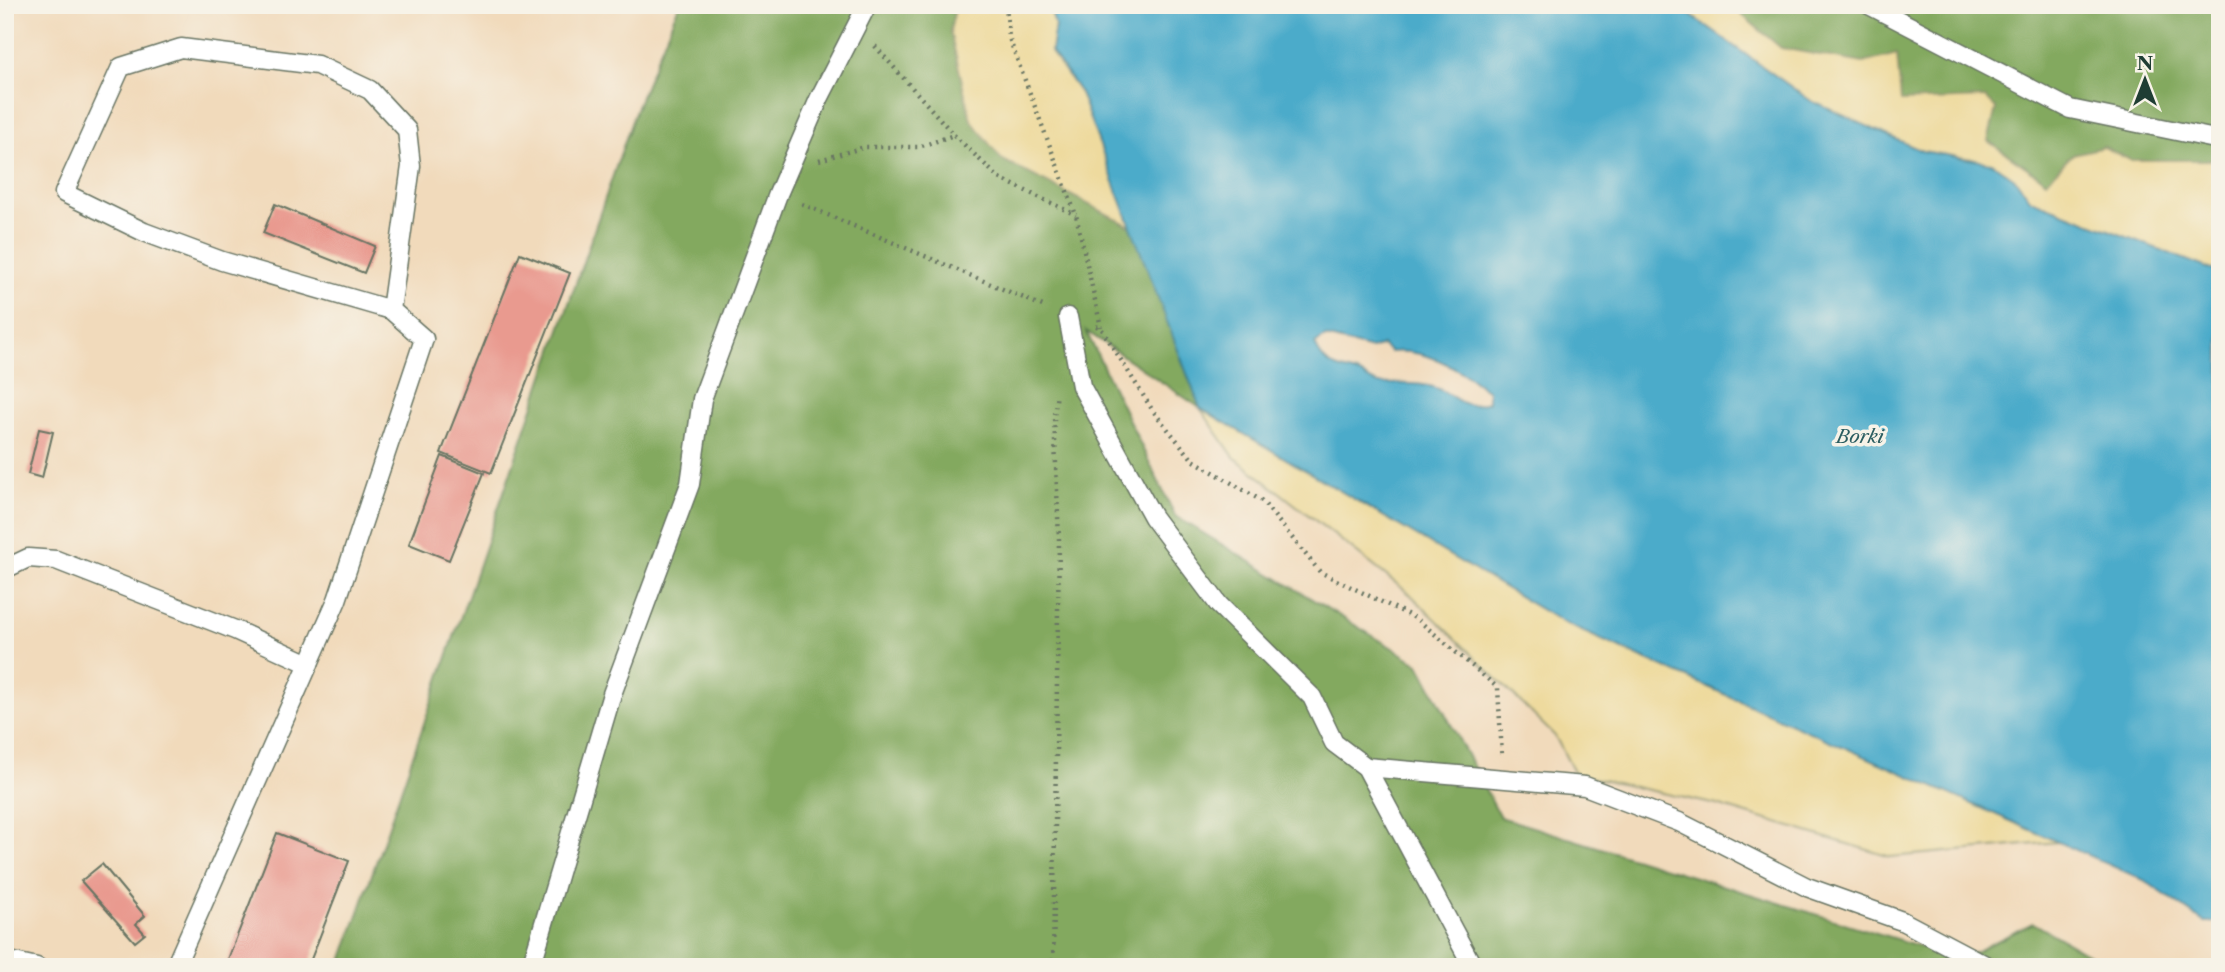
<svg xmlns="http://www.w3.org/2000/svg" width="2225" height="972" viewBox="0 0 2225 972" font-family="'Libre Caslon Text',serif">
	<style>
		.forest { fill: #83a95e; stroke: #517349; stroke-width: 2 }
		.sand { fill: #eeda9e; stroke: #868c69; stroke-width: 2 }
		.water { fill: #4babca; stroke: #35747f; stroke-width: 2; fill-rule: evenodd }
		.building { fill: #e99a8f }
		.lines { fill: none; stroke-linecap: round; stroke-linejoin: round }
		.lane-casing { stroke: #687463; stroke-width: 21 }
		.path { stroke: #687463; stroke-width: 4.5; stroke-dasharray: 2 5; stroke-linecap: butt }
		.lane { stroke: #fff; stroke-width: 18 }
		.labels { text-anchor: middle; stroke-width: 7; stroke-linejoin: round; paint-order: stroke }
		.water-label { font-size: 19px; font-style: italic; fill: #2c5e61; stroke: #f7f3e8 }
	</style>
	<rect width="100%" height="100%" fill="#f7f3e8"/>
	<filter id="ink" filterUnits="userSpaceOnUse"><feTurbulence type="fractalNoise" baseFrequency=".0143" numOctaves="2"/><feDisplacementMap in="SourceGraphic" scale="14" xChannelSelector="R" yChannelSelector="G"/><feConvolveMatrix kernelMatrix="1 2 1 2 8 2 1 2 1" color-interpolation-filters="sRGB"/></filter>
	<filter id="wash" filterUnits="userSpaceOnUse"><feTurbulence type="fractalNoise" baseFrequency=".00686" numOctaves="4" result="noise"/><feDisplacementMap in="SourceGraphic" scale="28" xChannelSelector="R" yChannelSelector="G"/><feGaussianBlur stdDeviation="1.57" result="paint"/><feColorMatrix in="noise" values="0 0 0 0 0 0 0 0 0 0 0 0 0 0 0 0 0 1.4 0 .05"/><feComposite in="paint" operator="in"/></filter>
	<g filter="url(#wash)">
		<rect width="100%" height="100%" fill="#f1dabb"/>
		<!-- forest -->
		<g class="forest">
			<path d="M 679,5 L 956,5 L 950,31 L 1001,159 L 1132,227 L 1200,408 L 1086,331 L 1175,516 L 1419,664 L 1500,817 L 1961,959 L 2033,923 L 2110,967 L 340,967 L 637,106 Z"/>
			<path d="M 1730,5 L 2220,5 L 2220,160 L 2130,160 L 2104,147 L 2073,154 L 2047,181 L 1988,141 L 1996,108 L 1986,98 L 1901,102 L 1897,54 L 1863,63 L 1781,48 Z"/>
		</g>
		<!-- sand -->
		<g class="sand">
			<path d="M 956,5 L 1050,5 L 1055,26 L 1051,52 L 1080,93 L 1132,227 L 1001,159 L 971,120 L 950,31 Z"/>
			<path d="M 1676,5 L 1730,5 L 1781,48 L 1863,63 L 1897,54 L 1901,101 L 1986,98 L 1996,108 L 1988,141 L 2046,181 L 2073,154 L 2104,147 L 2130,160 L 2220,160 L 2220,273 L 2031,200 L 2016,180 L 1972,159 L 1922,151 L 1811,101 Z"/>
			<path d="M 1200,408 L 1566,624 L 2058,842 L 1891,857 L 1717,805 L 1575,774 L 1555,736 L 1411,595 L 1234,457 Z"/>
		</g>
		<!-- water -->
		<path class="water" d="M 1050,5 L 1676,5 L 1811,101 L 1922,151 L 1992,163 L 2016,180 L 2031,200 L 2220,273 L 2220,922 L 2204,922 L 2144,880 L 1566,624 L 1200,408 L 1080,93 L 1051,51 L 1055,26 ZM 1325,337 L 1372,349 L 1382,345 L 1390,352 C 1426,348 1461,369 1488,391 L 1488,402 C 1460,411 1458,396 1436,388 C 1418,382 1397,384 1379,384 C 1370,382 1367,377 1359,374 C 1337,367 1325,369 1315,344 Z"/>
		<g id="blocks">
			<!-- building -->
			<g class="building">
				<path d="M 275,204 L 375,246 L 364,273 L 263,233 Z"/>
				<path d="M 520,253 L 570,273 L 491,473 L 441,453 Z"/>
				<path d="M 39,429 L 53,432 L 42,478 L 28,474 Z"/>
				<path d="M 442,456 L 484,473 L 449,560 L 409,544 Z"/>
				<path d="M 277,833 L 349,861 L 308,967 L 225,967 Z"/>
				<path d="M 102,864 L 145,916 L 136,924 L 145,934 L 135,942 L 81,881 Z"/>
			</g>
		</g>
	</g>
	<g filter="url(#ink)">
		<use href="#blocks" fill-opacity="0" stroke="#687463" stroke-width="2"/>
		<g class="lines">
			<!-- lane casing -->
			<g class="lane-casing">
				<g id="lane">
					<path d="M 1869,5 L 2070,109 L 2220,140"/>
					<path d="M 1068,317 L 1081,386 L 1153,517 L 1219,605 L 1312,697 L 1334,743 L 1366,767 L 1473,967"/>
					<path d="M 5,569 L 28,558 L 56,560 L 235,630 L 309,664"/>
					<path d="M 1366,767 L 1585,786 L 1679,822 L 1807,887 L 1902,921 L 1989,967"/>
					<path d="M 5,960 L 37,967"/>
					<path d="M 175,967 L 337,600 L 424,339 L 391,310 L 222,261 L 144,232 L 64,193 L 121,67 L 181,48 L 317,65 L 370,90 L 407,130 L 411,166 L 391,310"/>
					<path d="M 531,967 L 612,694 L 690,484 L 702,399 L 778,194 L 819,99 L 867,5"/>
				</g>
			</g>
			<!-- path -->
			<g class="path">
				<path d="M 1006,5 L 1009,38 L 1076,215 L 1101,327"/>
				<path d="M 875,46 L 954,135 L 999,178 L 1076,215"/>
				<path d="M 819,160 L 865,147 L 919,147 L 954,135"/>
				<path d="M 802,204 L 1045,307"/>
				<path d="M 1096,326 L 1101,328 L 1153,411 L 1193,460 L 1262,501 L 1320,572 L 1417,619 L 1498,688 L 1502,756"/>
				<path d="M 1053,967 L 1059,540 L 1054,416 L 1057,394"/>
			</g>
			<!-- lane -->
			<use href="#lane" class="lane"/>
		</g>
	</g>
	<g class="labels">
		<!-- water labels -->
		<g class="water-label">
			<text x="1860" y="443">Borki</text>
		</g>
	</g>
	<!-- margin -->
	<rect width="2225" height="972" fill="none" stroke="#f7f3e8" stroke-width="28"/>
	<!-- north arrow -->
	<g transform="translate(2145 80)" stroke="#f7f3e8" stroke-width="5" paint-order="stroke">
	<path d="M0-5L12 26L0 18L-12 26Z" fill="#1f3d34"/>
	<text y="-10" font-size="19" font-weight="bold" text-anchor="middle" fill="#1f3d34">N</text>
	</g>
</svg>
